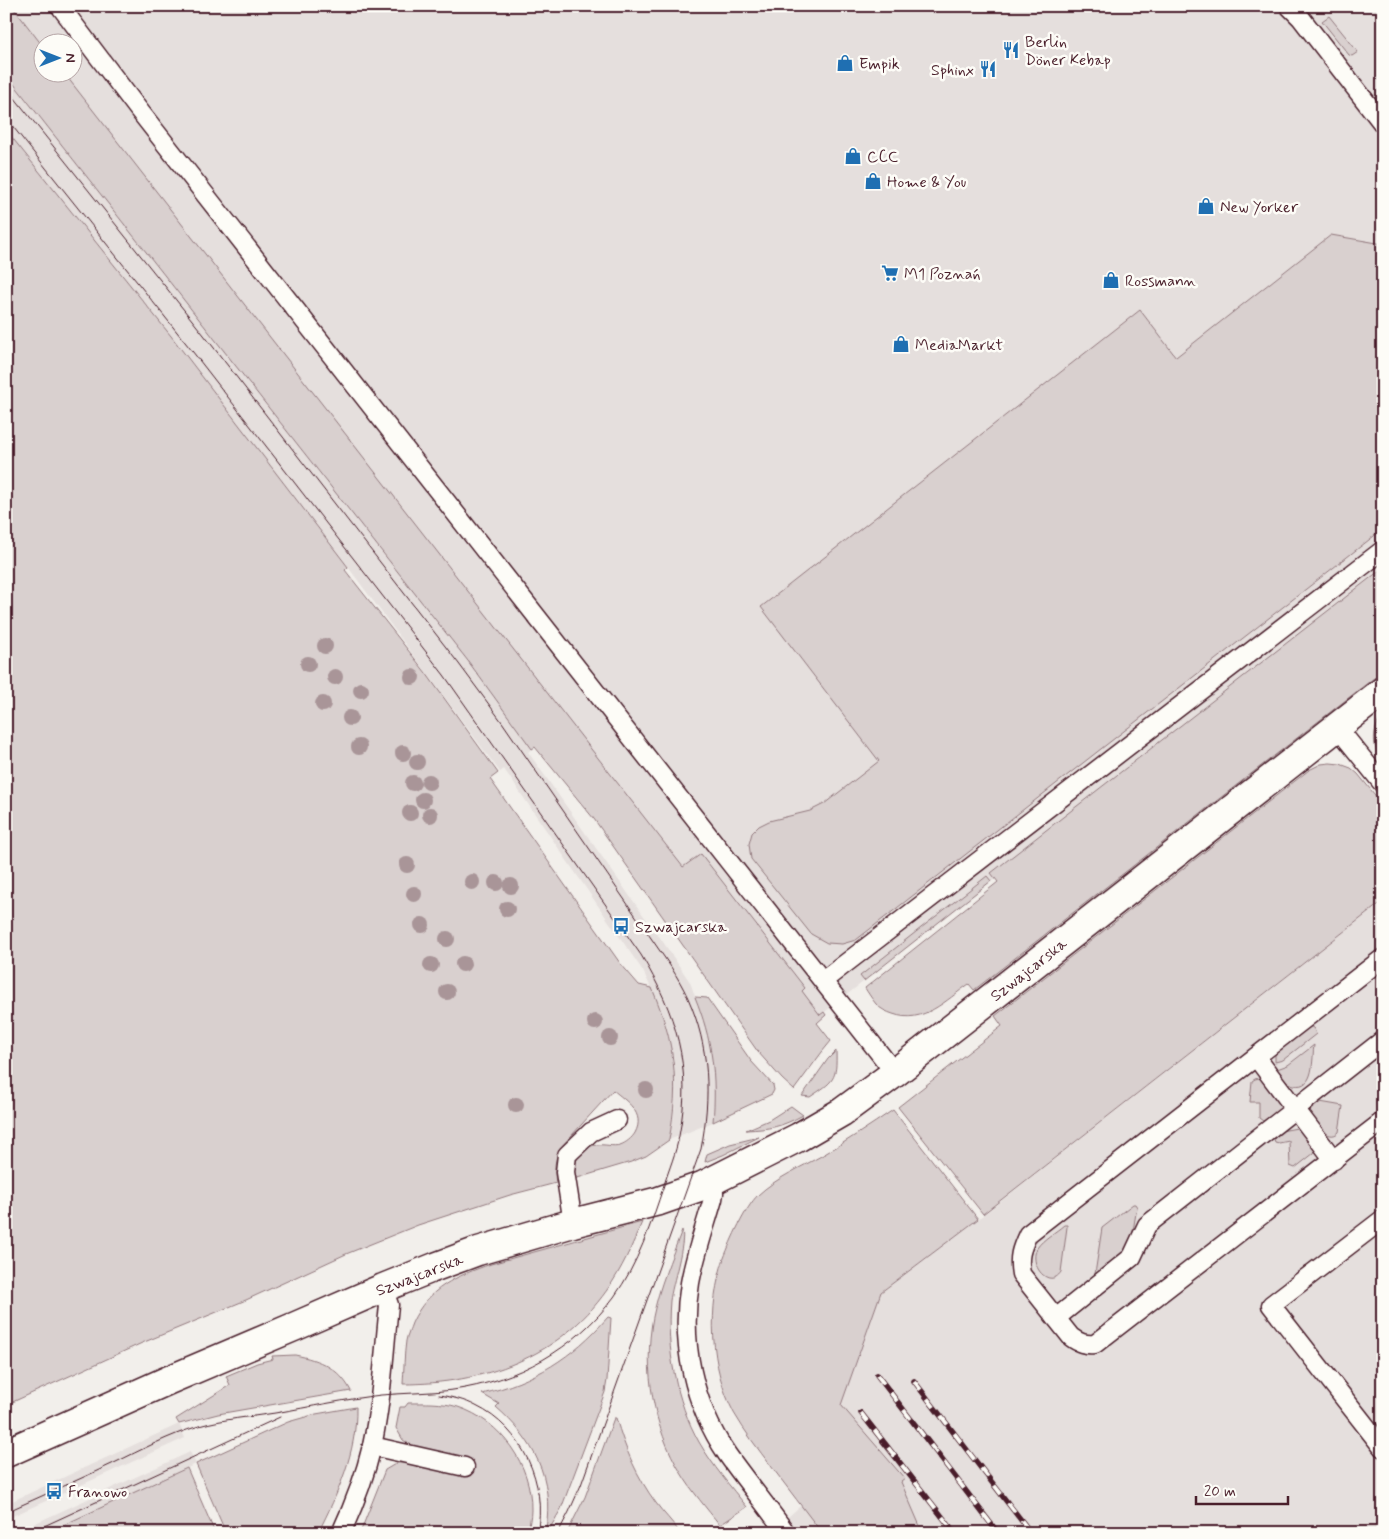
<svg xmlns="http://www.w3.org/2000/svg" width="1389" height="1539" viewBox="0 0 1389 1539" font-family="Mynerve,sans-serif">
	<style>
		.built { fill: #e5dfdd; fill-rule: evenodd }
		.green { fill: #d9d0cf; stroke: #92787d }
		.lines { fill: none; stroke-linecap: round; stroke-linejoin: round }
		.lane-casing { stroke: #4a1f2b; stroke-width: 21 }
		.secondary-casing { stroke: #4a1f2b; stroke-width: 31 }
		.lane { stroke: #fdfcf7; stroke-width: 18 }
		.secondary { stroke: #fdfcf7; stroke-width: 28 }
		.tram { stroke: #4a1f2b; stroke-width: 1 }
		.rail-casing { stroke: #4a1f2b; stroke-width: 5.5 }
		.rail { stroke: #fdfcf7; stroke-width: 4; stroke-dasharray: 11; stroke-linecap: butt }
		.tree { fill: #a99598 }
		.labels { text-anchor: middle; stroke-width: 5; stroke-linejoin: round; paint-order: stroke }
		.poi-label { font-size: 16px; fill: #4a1f2b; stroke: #fdfcf7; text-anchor: start }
		.street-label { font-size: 16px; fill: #4a1f2b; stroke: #fdfcf7 }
	</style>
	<rect width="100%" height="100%" fill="#f2efeb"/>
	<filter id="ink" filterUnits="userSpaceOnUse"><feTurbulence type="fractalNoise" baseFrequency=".02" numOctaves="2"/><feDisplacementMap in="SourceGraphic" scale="10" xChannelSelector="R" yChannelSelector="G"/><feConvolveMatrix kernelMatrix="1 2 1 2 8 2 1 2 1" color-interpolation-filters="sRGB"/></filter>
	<g filter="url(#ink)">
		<!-- built -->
		<g class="built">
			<path d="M 6,6 L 1383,6 L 1383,581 L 978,892 L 780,1047 L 6,50 ZM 42,42 L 72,42 L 72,72 L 42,72 Z"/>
			<path d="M 6,74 L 468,661 L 532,749 L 528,752 L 658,936 L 659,936 L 690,982 L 705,1024 L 710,1041 L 714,1073 L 715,1089 L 713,1122 L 669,1140 L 675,1106 L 675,1089 L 672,1054 L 667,1029 L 660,1007 L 643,971 L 504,769 L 500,772 L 348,567 L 171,336 L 6,130 Z"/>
			<path d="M 1383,901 L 1383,1533 L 770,1533 L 807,1500 L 881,1292 L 978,1219 Z"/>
			<path d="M 179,1424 L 185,1438 L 6,1519 L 6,1504 Z"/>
			<path d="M 190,1452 L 196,1464 L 46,1533 L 14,1533 Z"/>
		</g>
		<!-- green -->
		<g class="green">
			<path d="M 6,6 L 12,6 L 42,45 L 42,72 L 64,73 L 683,867 L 701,854 L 805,988 L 802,991 L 820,1015 L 824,1012 L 826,1015 L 817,1023 L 831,1041 L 822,1052 L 794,1090 L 782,1079 L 758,1052 L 594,819 L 535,747 L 532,749 L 468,661 L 6,74 Z"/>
			<path d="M 1329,16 L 1358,52 L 1352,56 L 1349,55 L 1322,21 Z"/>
			<path d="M 6,130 L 171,336 L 348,567 L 345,570 L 426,673 L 498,773 L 490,779 L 620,963 L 639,985 L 652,988 C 675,1044 680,1081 669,1140 L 646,1156 L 631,1162 L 574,1179 C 573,1163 579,1146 597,1145 C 605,1144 613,1147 620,1145 C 626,1143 632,1138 635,1133 C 646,1113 626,1101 613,1090 L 561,1147 C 554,1159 554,1170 556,1183 L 510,1195 L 418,1225 L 346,1254 L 246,1300 L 142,1343 L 6,1405 Z"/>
			<path d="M 1331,235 L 1383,244 L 1383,529 L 856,940 L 842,944 L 827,943 L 811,934 L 751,859 L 749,844 L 752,833 L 759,826 L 769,821 L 810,811 L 824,804 L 879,761 L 761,607 L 1140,310 L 1176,357 Z"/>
			<path d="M 1383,568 L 1383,671 L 974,990 L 969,984 C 946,1000 923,1025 893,1014 C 887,1012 880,1009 876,1004 C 872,999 868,993 865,988 L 998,882 L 991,873 Z"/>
			<path d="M 1383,714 L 1383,763 C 1371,746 1372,730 1383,714 Z"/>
			<path d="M 1330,763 L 1340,764 L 1351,768 L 1358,774 L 1383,805 L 1383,901 L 983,1214 L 898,1107 L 1002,1026 L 995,1016 L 1309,770 L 1321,764 Z"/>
			<path d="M 987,876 L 991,881 L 864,981 L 860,976 Z"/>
			<path d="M 695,997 L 707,998 L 751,1061 L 773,1085 L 774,1090 L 772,1094 L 713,1122 C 717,1076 712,1039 695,997 Z"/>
			<path d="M 1309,1025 L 1314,1029 L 1316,1034 L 1283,1060 L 1275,1062 L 1275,1052 Z"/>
			<path d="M 1314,1045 C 1312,1058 1315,1090 1294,1085 C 1286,1083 1281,1076 1277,1069 L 1288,1065 Z"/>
			<path d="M 836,1051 C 837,1080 834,1081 810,1097 L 802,1096 L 828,1059 Z"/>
			<path d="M 1259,1078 L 1262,1079 L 1282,1106 L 1282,1108 L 1263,1121 L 1259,1118 L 1259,1102 L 1250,1102 L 1252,1081 L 1255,1079 Z"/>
			<path d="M 1320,1102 L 1343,1106 L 1339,1132 C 1328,1143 1316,1123 1310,1114 L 1311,1109 Z"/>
			<path d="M 791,1106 L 803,1115 C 781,1127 770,1129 746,1130 L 769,1120 Z"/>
			<path d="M 893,1110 L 978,1219 L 881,1292 L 841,1405 L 905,1479 L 901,1482 L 923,1533 L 822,1533 C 805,1511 788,1488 771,1466 C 758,1449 745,1432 734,1413 C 710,1367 707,1307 724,1258 C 731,1240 745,1208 758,1195 C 776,1178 802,1167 823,1155 C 847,1141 870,1126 893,1110 Z"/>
			<path d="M 1297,1128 L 1307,1138 L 1316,1149 L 1314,1153 L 1295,1168 L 1290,1166 L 1289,1141 L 1279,1143 L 1275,1142 L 1274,1139 L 1281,1131 Z"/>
			<path d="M 759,1137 L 723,1155 L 705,1162 L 707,1154 L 730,1144 Z"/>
			<path d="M 1133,1204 L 1135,1204 L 1137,1207 L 1130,1249 L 1096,1275 L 1095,1274 L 1102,1228 Z"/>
			<path d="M 642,1222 C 632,1246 622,1269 607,1290 C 559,1358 482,1384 403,1384 C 404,1370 404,1355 406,1341 C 407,1335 410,1329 412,1323 C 428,1288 456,1276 491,1264 Z"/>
			<path d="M 1064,1225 L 1067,1225 L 1067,1227 L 1061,1272 C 1049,1290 1028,1265 1037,1248 C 1043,1239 1056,1232 1064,1225 Z"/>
			<path d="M 682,1230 C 686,1243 672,1284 670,1301 C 666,1349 676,1401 699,1442 C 713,1466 730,1486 747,1507 L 720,1525 C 706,1508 692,1491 681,1473 C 653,1427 643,1370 653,1317 C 659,1287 671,1259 682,1230 Z"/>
			<path d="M 608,1317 L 611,1318 L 607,1380 L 605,1392 L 561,1509 L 549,1530 L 546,1529 C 554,1478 534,1440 496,1407 L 499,1404 L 482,1394 C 535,1381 572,1358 608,1317 Z"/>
			<path d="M 295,1355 C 320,1360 339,1368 351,1391 L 218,1414 L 179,1424 L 176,1419 L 230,1385 L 226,1376 L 257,1363 L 273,1359 L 272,1356 Z"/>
			<path d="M 408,1403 C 424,1403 442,1402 458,1407 C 501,1421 532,1465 531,1510 C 531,1517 529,1525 528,1533 L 360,1533 L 385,1470 L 397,1463 L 412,1462 L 415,1448 L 403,1440 L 396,1428 L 400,1407 L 405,1407 Z"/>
			<path d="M 356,1407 C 357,1452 338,1493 318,1533 L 308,1533 L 304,1531 L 302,1533 L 226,1533 L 196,1464 L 288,1422 L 316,1414 Z"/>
			<path d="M 614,1418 L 616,1418 C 625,1449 637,1477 656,1503 C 663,1513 673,1522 680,1533 L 567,1533 L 585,1497 Z"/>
			<path d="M 187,1468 L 215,1533 L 46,1533 Z"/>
		</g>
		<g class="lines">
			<!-- lane casing -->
			<g class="lane-casing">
				<g id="lane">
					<path d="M 60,6 L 138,109 L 895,1073"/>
					<path d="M 1289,6 L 1301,18 L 1383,124"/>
					<path d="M 1337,727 L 1383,784"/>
					<path d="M 1383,958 L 1028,1234 C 1021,1249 1018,1257 1021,1274 L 1071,1337 C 1079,1343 1085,1345 1095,1344 L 1383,1121"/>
					<path d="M 824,980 L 1383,550"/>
					<path d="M 1256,1057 L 1334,1160"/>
					<path d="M 712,1181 L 714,1193 L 713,1199 C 705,1227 695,1255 690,1283 C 680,1342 693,1404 727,1454 C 746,1481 767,1506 786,1533"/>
					<path d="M 1383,1219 L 1271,1305 L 1383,1448"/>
					<path d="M 573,1223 L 565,1172 L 567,1155 L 591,1132 L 617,1120"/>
					<path d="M 1056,1318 L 1132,1257 L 1147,1225 L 1383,1040"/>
					<path d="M 372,1446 L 465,1467"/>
					<path d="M 341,1533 C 354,1505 365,1476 372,1446 C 382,1400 384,1352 389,1305 L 383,1288"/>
				</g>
			</g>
			<!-- secondary casing -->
			<g class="secondary-casing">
				<path id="secondary" d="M 6,1453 L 169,1380 L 296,1326 L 383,1288 L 435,1267 L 478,1251 L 573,1223 L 659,1201 L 702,1186 L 799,1137 L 842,1112 L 895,1073 L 1383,691"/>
			</g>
			<!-- lane -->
			<use href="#lane" class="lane"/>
			<!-- secondary -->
			<use href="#secondary" class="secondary"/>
			<!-- tram -->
			<g class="tram">
				<path d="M 6,87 L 204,335 L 459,664 L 502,722 L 671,967 C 677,977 683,987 688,998 C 710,1048 711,1096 701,1149 L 581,1485 L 569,1512 L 558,1533"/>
				<path d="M 6,118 L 189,347 L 444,675 L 641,955 C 676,1013 693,1067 679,1136 C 676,1153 669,1169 664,1185 C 651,1224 638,1264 614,1297 C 575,1349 517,1381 453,1390 C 429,1393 405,1393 381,1395 C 346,1399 310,1407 275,1413 C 250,1417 223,1419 199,1426 C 169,1435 141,1450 114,1463 C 78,1480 42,1496 6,1512"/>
				<path d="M 439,1395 C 452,1397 465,1400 476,1406 C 522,1428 548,1484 537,1533"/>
				<path d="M 29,1533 L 280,1417"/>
			</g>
			<!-- rail casing -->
			<g class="rail-casing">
				<g id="rail">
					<path d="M 877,1375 L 998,1533"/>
					<path d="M 914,1381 L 1031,1533"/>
					<path d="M 861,1413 L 955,1533"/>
				</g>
			</g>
			<!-- rail -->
			<use href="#rail" class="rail"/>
		</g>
		<!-- trees -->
		<g class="tree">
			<circle cx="325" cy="646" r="8"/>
			<circle cx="308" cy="664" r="8"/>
			<circle cx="335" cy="677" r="8"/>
			<circle cx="412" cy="677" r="8"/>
			<circle cx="361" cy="690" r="8"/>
			<circle cx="323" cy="704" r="8"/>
			<circle cx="350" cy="718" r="8"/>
			<circle cx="359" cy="747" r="8"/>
			<circle cx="403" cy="753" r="8"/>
			<circle cx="417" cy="762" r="8"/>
			<circle cx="429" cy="782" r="8"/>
			<circle cx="413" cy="783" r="8"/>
			<circle cx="423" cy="800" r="8"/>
			<circle cx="410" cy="813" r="8"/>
			<circle cx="430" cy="815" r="8"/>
			<circle cx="407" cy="865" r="8"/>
			<circle cx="472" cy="882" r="8"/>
			<circle cx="496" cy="883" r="8"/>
			<circle cx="511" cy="886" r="8"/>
			<circle cx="414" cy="894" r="8"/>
			<circle cx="507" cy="909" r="8"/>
			<circle cx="422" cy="925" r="8"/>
			<circle cx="447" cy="939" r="8"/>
			<circle cx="463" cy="964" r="8"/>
			<circle cx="431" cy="965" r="8"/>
			<circle cx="447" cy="992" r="8"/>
			<circle cx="595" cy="1022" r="8"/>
			<circle cx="610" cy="1038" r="8"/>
			<circle cx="646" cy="1090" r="8"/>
			<circle cx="516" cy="1105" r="8"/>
		</g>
	</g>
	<!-- icons -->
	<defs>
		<g id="restaurant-bare" transform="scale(1.35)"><path d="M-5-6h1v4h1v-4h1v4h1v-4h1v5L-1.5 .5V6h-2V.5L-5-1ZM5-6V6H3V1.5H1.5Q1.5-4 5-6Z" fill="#1f6fb2" stroke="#fdfcf7" stroke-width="2.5" paint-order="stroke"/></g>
		<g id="shop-bare" transform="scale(1.35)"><path d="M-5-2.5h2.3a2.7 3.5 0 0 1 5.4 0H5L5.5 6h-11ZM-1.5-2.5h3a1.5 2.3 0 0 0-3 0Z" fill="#1f6fb2" stroke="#fdfcf7" stroke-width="2.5" paint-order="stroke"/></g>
		<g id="supermarket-bare" transform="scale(1.35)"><path d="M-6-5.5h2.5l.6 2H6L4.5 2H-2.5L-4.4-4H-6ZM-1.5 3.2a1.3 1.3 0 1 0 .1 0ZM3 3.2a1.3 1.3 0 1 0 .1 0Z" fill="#1f6fb2" stroke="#fdfcf7" stroke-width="2.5" paint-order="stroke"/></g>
		<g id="bus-bare" transform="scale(1.35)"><path d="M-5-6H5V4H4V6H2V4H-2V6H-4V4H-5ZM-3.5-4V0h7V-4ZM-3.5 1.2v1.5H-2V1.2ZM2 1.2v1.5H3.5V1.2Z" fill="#1f6fb2" stroke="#fdfcf7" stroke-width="2.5" paint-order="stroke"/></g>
	</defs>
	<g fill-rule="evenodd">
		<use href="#restaurant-bare" x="1011" y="50"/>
		<use href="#shop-bare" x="845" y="63"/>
		<use href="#restaurant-bare" x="988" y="69"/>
		<use href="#shop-bare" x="853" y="156"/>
		<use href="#shop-bare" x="873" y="181"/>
		<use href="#shop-bare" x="1206" y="206"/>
		<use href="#supermarket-bare" x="890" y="273"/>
		<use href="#shop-bare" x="1111" y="280"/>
		<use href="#shop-bare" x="901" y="344"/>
		<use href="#bus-bare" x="621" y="926"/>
		<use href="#bus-bare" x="54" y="1491"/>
	</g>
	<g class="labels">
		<!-- poi labels -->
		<g class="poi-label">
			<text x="1025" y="47">Berlin<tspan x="1025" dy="18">Döner Kebap</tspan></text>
			<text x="859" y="69">Empik</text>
			<text x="974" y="75" text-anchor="end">Sphinx</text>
			<text x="867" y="162">CCC</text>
			<text x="887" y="187">Home &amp; You</text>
			<text x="1220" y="212">New Yorker</text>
			<text x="904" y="279">M1 Poznań</text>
			<text x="1125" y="286">Rossmann</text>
			<text x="915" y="350">MediaMarkt</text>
			<text x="635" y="932">Szwajcarska</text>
			<text x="68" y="1497">Franowo</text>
		</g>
		<!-- street labels -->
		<g class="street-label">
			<text transform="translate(1028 969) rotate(-38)" y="6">Szwajcarska</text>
			<text transform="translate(419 1274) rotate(-21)" y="6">Szwajcarska</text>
		</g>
	</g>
	<!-- margin -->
	<rect width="1389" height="1539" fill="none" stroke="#fdfcf7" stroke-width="25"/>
	<rect x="12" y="12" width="1364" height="1514" fill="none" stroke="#4a1f2b" stroke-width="2" filter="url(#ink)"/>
	<!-- north arrow -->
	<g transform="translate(58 58) rotate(90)"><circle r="24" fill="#fdfcf7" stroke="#b5a4a5"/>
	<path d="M0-4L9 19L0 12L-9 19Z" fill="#1f6fb2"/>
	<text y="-8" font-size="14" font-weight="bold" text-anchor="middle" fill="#4a1f2b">N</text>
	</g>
	<!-- scale -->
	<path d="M1196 1496v8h92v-8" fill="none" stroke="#4a1f2b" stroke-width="2.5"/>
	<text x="1204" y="1496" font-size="15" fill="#4a1f2b" stroke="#fdfcf7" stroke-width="4" paint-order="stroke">20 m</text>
</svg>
